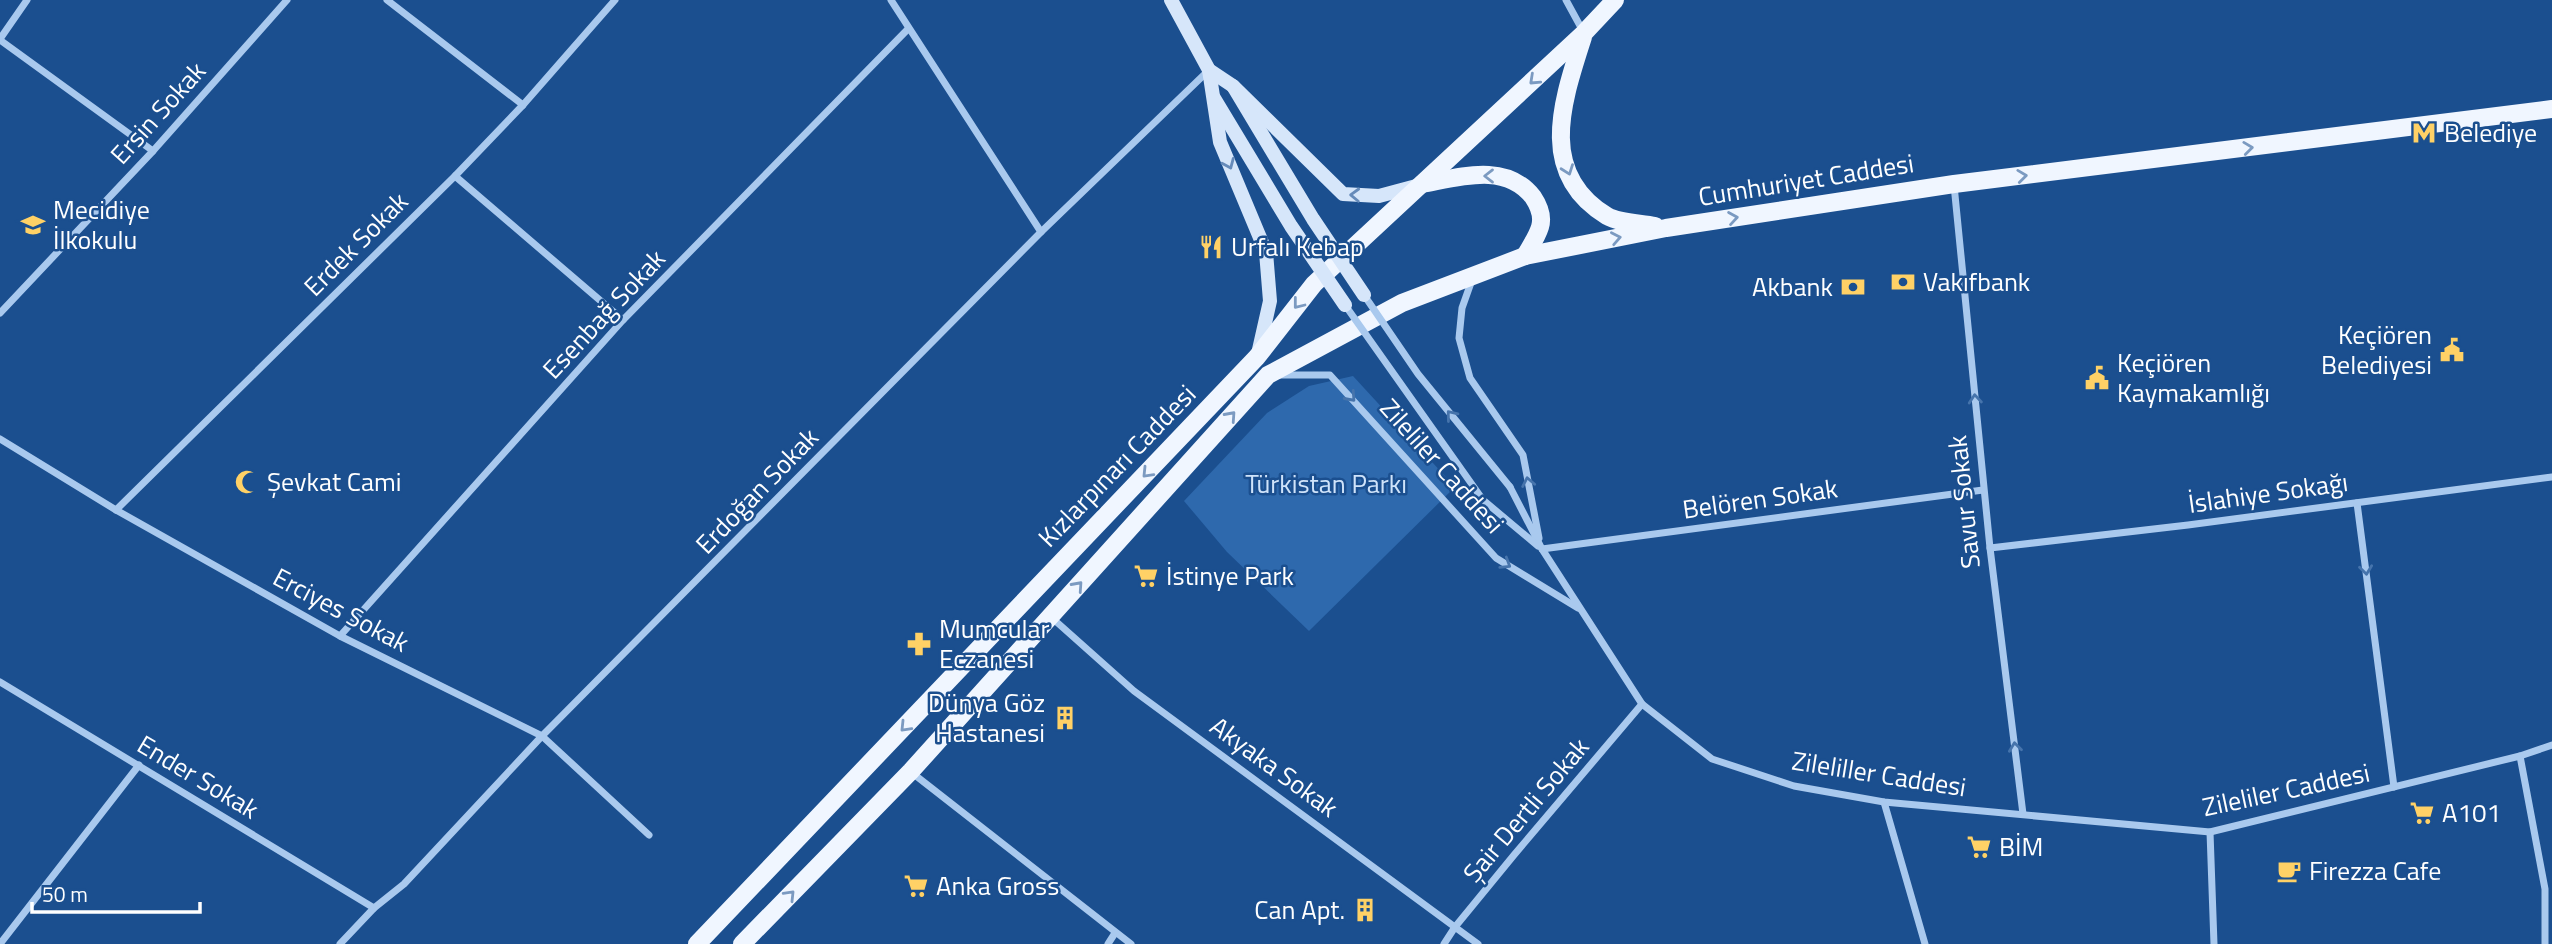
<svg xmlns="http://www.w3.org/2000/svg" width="2552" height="944" viewBox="0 0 2552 944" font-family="'Titillium Web',sans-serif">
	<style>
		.green { fill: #2e69ad }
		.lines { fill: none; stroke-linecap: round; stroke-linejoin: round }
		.minor { stroke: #a9c9ee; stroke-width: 7 }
		.secondary { stroke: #d6e6fa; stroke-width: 14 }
		.primary { stroke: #f0f6ff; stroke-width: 18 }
		.minor-bridge { stroke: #a9c9ee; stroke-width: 7 }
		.secondary-bridge { stroke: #d6e6fa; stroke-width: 14 }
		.oneway { stroke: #7b9ac1 }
		.oneway2 { stroke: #668bba }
		.oneway3 { stroke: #4674ac }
		.labels { text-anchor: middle; stroke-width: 5; stroke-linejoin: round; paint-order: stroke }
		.street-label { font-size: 26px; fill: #fff; stroke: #1b4f8f }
		.poi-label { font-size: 26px; fill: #fff; stroke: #1b4f8f; text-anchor: start }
		.park-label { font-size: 26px; fill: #cfe3fa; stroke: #1b4f8f }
	</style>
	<rect width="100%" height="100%" fill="#1b4f8f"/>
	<!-- green -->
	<path class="green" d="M 1353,376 L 1455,487 L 1309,631 L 1227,552 L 1184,501 L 1267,413 L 1309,386 Z"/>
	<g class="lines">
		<!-- minor -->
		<g class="minor">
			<path d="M 387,0 L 523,105"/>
			<path d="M 891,0 L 1041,232"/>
			<path d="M 1566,0 L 1584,33"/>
			<path d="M 0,39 L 27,0"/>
			<path d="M 0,40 L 153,151"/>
			<path d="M 455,176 L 623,320"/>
			<path d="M 1954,185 L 1990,548 L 2023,814"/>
			<path d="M 1473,277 L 1462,308 L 1459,338 L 1470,378 L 1523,455 L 1539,538"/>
			<path d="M 0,313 L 153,151 L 287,0"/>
			<path d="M 1279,375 L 1330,375 L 1496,558 L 1578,608"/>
			<path d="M 0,439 L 116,510 L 340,636 L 542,736 L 649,835"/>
			<path d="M 1510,487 L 1542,549 L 1642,704 L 1712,759 L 1794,786 L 1884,802 L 2210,832 L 2520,756 L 2552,745"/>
			<path d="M 1483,500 L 1538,546"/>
			<path d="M 2357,503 L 2394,787"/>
			<path d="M 116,510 L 455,176 L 523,105 L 615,0"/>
			<path d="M 1990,548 L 2188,525 L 2552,477"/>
			<path d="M 1542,549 L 1983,490"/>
			<path d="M 1051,617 L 1134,691 L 1478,944"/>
			<path d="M 340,636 L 623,320 L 908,29"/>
			<path d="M 0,682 L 374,908"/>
			<path d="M 2520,756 L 2545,889 L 2545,944"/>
			<path d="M 911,772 L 1131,944"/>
			<path d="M 1884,802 L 1925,944"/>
			<path d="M 2210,832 L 2214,944"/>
			<path d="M 0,944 L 139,765"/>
			<path d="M 340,944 L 374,908 L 404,884 L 542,736 L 1041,232 L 1209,70"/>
			<path d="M 1108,944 L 1115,933"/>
			<path d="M 1444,944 L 1455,927 L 1514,855 L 1642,704"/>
		</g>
		<!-- secondary -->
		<g class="secondary">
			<path d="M 1171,0 L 1209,70 L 1233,86 L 1343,194 L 1379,196 L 1420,185"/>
			<path d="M 1209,70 L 1220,142 L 1266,252 L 1270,301 L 1258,354"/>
		</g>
		<!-- primary -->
		<g class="primary">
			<path d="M 1583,37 C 1563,100 1536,173 1607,216 C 1619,223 1641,223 1655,226"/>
			<path d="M 1422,184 C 1460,177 1506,162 1533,197 C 1539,206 1543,217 1540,227 C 1537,237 1530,247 1525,256"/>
			<path d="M 697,944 L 1257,357 L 1314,284 L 1584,33 L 1615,0"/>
			<path d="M 742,944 L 911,771 L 1268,375 L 1402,303 L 1525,256 L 1666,228 L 1954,184 L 2552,109"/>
		</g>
		<!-- minor-bridge -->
		<g class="minor-bridge">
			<path d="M 1364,295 L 1418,374 L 1510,487"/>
			<path d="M 1345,305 L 1483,500"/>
		</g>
		<!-- secondary-bridge -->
		<g class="secondary-bridge">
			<path d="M 1233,86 L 1313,219 L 1364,295"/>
			<path d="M 1214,98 L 1291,226 L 1345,305"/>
		</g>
	</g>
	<!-- one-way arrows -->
	<defs><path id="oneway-chevron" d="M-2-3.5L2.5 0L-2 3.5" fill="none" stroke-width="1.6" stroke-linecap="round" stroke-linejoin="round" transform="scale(1.75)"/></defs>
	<g class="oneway">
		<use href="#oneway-chevron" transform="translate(1534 80) rotate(137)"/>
		<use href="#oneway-chevron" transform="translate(2248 148) rotate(-7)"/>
		<use href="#oneway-chevron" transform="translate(1568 170) rotate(70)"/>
		<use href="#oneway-chevron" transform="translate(1489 176) rotate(180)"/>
		<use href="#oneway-chevron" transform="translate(2022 176) rotate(-7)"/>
		<use href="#oneway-chevron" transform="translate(1733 218) rotate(-9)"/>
		<use href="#oneway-chevron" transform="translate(1616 238) rotate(-11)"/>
		<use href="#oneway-chevron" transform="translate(1298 304) rotate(128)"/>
		<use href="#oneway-chevron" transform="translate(1231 416) rotate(-48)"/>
		<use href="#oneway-chevron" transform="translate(1147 473) rotate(134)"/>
		<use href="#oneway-chevron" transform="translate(1078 586) rotate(-48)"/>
		<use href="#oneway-chevron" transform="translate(905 727) rotate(134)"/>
		<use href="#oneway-chevron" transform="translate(790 895) rotate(-46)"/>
	</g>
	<g class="oneway2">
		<use href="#oneway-chevron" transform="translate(1229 164) rotate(67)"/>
		<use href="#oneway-chevron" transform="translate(1355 195) rotate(-178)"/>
	</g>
	<g class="oneway3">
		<use href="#oneway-chevron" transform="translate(1351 397) rotate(48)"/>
		<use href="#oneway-chevron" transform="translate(1975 399) rotate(-95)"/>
		<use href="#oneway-chevron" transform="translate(1451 415) rotate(-129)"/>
		<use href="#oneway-chevron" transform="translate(1528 482) rotate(-101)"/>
		<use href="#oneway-chevron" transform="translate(1506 564) rotate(32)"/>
		<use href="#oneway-chevron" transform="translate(2366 570) rotate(83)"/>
		<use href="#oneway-chevron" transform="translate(2015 747) rotate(-97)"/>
	</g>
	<!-- icons -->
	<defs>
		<g id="metro-bare" transform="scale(1.89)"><path d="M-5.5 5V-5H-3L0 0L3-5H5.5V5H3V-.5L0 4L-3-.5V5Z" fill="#ffd166" stroke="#1b4f8f" stroke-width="2.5" paint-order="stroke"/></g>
		<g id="school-bare" transform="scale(1.89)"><path d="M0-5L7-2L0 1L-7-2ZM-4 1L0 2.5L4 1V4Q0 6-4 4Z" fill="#ffd166" stroke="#1b4f8f" stroke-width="2.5" paint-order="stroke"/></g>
		<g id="restaurant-bare" transform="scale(1.89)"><path d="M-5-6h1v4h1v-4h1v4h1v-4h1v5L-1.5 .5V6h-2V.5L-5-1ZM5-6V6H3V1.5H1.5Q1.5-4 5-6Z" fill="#ffd166" stroke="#1b4f8f" stroke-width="2.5" paint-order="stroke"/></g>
		<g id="bank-bare" transform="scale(1.89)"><path d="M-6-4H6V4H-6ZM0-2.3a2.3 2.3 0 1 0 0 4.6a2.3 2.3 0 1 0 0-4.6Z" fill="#ffd166" stroke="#1b4f8f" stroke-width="2.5" paint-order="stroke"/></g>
		<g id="civic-bare" transform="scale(1.89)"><path d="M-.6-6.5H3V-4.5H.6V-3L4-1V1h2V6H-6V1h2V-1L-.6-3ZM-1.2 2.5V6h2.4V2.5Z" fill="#ffd166" stroke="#1b4f8f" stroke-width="2.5" paint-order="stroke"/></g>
		<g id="mosque-bare" transform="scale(1.89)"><path d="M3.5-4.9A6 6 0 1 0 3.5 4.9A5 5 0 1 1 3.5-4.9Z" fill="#ffd166" stroke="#1b4f8f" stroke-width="2.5" paint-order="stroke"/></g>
		<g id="supermarket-bare" transform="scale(1.89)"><path d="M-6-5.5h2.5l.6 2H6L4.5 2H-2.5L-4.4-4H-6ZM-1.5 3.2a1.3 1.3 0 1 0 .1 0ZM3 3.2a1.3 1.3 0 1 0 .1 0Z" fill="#ffd166" stroke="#1b4f8f" stroke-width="2.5" paint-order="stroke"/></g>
		<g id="pharmacy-bare" transform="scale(1.89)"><path d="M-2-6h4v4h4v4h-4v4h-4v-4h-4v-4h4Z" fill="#ffd166" stroke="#1b4f8f" stroke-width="2.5" paint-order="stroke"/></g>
		<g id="building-bare" transform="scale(1.89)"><path d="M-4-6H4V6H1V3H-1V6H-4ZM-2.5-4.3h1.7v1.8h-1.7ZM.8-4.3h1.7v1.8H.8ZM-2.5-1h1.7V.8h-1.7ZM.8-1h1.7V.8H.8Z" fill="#ffd166" stroke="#1b4f8f" stroke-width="2.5" paint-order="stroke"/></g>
		<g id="cafe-bare" transform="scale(1.89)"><path d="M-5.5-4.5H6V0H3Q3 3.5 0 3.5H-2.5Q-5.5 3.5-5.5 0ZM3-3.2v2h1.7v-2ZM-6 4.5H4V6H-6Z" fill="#ffd166" stroke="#1b4f8f" stroke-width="2.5" paint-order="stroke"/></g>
	</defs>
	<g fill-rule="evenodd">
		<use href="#metro-bare" x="2424" y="133"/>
		<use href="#school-bare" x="33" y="225"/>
		<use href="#restaurant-bare" x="1211" y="247"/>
		<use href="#bank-bare" x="1903" y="282"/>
		<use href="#bank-bare" x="1853" y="287"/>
		<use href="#civic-bare" x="2452" y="350"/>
		<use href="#civic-bare" x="2097" y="378"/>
		<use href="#mosque-bare" x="247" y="482"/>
		<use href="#supermarket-bare" x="1146" y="576"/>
		<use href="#pharmacy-bare" x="919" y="644"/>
		<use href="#building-bare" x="1065" y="718"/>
		<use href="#supermarket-bare" x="2422" y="813"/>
		<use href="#supermarket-bare" x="1979" y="847"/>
		<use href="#cafe-bare" x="2289" y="871"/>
		<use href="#supermarket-bare" x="916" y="886"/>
		<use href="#building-bare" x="1365" y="910"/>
	</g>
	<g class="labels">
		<!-- street labels -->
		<g class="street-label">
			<text transform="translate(158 113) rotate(-48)" y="9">Ersin Sokak</text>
			<text transform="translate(1806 180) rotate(-9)" y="9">Cumhuriyet Caddesi</text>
			<text transform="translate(356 244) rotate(-45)" y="9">Erdek Sokak</text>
			<text transform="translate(604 314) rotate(-47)" y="9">Esenbağ Sokak</text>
			<text transform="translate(1117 466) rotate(-46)" y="9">Kızlarpınarı Caddesi</text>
			<text transform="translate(1442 466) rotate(48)" y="9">Zileliler Caddesi</text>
			<text transform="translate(757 491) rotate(-46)" y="9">Erdoğan Sokak</text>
			<text transform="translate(2268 493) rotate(-8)" y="9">İslahiye Sokağı</text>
			<text transform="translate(1760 499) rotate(-8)" y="9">Belören Sokak</text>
			<text transform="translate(1964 502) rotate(-96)" y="9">Savur Sokak</text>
			<text transform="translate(341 610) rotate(28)" y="9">Erciyes Sokak</text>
			<text transform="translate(1274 767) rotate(36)" y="9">Akyaka Sokak</text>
			<text transform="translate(1879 774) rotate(9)" y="9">Zileliller Caddesi</text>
			<text transform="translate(198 777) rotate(31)" y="9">Ender Sokak</text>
			<text transform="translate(2286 790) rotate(-12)" y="9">Zileliler Caddesi</text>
			<text transform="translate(1526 810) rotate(-50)" y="9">Şair Dertli Sokak</text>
		</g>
		<!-- poi labels -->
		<g class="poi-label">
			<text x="2444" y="142">Belediye</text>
			<text x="53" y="219">Mecidiye<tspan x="53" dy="30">İlkokulu</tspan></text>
			<text x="1231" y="256">Urfalı Kebap</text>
			<text x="1923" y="291">Vakıfbank</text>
			<text x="1833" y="296" text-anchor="end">Akbank</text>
			<text x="2432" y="344" text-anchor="end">Keçiören<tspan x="2432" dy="30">Belediyesi</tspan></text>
			<text x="2117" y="372">Keçiören<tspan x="2117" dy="30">Kaymakamlığı</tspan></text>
			<text x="267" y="491">Şevkat Cami</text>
			<text x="1166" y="585">İstinye Park</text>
			<text x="939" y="638">Mumcular<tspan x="939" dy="30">Eczanesi</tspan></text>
			<text x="1045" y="712" text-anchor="end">Dünya Göz<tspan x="1045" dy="30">Hastanesi</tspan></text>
			<text x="2442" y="822">A101</text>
			<text x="1999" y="856">BİM</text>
			<text x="2309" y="880">Firezza Cafe</text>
			<text x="936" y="895">Anka Gross</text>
			<text x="1345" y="919" text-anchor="end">Can Apt.</text>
		</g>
		<!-- park labels -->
		<g class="park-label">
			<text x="1326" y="493">Türkistan Parkı</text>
		</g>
	</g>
	<!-- scale -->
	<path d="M32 902v10h168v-10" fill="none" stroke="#ffffff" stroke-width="3.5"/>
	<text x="42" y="902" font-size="21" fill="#ffffff" stroke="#1b4f8f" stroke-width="5" paint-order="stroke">50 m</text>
</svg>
